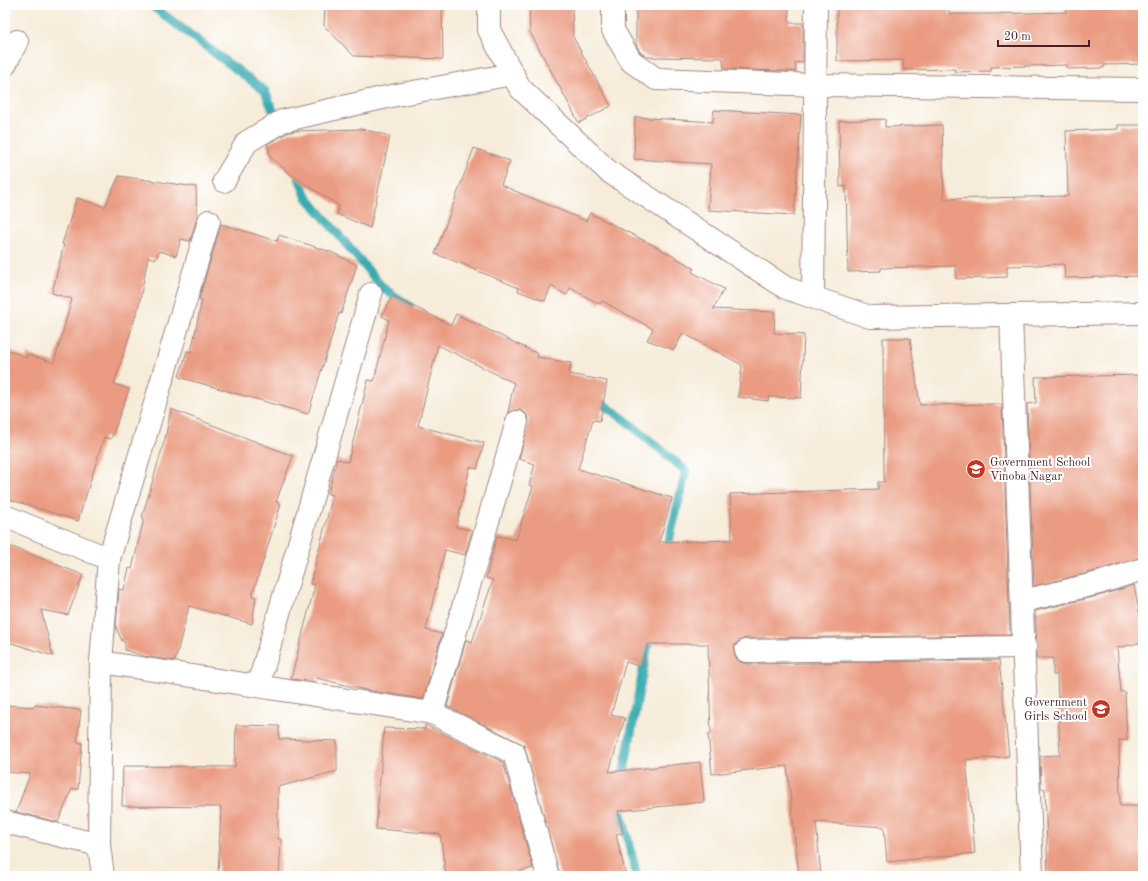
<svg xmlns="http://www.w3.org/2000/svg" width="1148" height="881" viewBox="0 0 1148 881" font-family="'Old Standard TT',serif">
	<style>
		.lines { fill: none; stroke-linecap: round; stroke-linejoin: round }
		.stream { stroke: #39abb2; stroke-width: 9 }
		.building { fill: #ea9b81 }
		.minor-casing { stroke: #a08682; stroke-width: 24 }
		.minor { stroke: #fff; stroke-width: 22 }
		.labels { text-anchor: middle; stroke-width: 4; stroke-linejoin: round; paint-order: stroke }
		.poi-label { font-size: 12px; fill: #4a1f2b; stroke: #fff; text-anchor: start }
	</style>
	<rect width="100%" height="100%" fill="#fff"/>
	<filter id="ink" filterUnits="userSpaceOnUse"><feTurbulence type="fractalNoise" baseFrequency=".025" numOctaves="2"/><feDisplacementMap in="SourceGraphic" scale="8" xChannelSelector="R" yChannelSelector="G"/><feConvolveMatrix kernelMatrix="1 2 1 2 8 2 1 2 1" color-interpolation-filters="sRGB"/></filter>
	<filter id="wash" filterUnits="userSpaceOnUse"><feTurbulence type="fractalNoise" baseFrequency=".012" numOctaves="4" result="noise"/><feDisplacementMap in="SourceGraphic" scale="16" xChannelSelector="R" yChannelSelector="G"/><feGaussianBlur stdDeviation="0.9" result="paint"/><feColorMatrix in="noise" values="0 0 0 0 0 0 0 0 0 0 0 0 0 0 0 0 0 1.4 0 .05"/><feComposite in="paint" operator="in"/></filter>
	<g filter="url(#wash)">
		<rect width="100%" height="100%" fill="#f6ecd9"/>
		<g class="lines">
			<!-- stream -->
			<g class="stream">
				<path d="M 151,5 L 265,91 L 278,123"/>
				<path d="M 296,170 L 306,196 L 383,288 L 409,306"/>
				<path d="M 593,397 L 624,419 L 686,471 L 666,553"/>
				<path d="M 622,781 L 650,633"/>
				<path d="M 618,800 L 637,876"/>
			</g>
		</g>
		<g id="blocks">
			<!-- building -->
			<g class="building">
				<path d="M 325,5 L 442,5 L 443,59 L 354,56 L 324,26 Z"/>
				<path d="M 529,5 L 572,5 L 573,37 L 611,106 L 579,123 L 530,32 Z"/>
				<path d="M 636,5 L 789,5 L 789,23 L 803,23 L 803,62 L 795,63 L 796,71 L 785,71 L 724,69 L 723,58 L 647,57 L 640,52 L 636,44 Z"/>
				<path d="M 837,5 L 949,5 L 949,14 L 990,14 L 1066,12 L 1066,7 L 1105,5 L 1143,5 L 1143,64 L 1104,65 L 1104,68 L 1068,69 L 1067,65 L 991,67 L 991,71 L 955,72 L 955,69 L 904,70 L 903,60 L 837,61 Z"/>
				<path d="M 714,110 L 801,115 L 794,215 L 708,210 L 711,164 L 634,159 L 635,117 L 713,122 Z"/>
				<path d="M 885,119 L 885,127 L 942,125 L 944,199 L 1068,196 L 1066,131 L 1118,129 L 1118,125 L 1143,125 L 1143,276 L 1065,278 L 1064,264 L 1007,266 L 1007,277 L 956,279 L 956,266 L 881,268 L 881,271 L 848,272 L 846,186 L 840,187 L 839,121 Z"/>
				<path d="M 361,129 L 390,136 L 370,228 L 337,214 L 339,206 L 293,176 L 271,158 L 267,144 L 287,133 L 294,131 Z"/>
				<path d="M 474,148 L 510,161 L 501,185 L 586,221 L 590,213 L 655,246 L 694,268 L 692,272 L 724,289 L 713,309 L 775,312 L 774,333 L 804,335 L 801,398 L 769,397 L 768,401 L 738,397 L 742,365 L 683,333 L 674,350 L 647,340 L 653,329 L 602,301 L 600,304 L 570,288 L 567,295 L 551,286 L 545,301 L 518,291 L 519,288 L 468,267 L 468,266 L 435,254 Z"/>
				<path d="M 119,176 L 196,187 L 197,218 L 190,241 L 181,239 L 176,256 L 159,251 L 156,259 L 148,257 L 139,305 L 114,384 L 129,389 L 111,439 L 104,437 L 78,521 L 5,498 L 5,348 L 26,358 L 27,354 L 54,363 L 72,299 L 52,293 L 64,244 L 62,244 L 77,198 L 105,207 Z"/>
				<path d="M 221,224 L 277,241 L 279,235 L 331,252 L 357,265 L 341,314 L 339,313 L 308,414 L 179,377 L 187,351 L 191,352 L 202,300 L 199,299 Z"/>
				<path d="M 392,296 L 451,325 L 456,314 L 538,354 L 537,357 L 571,363 L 569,374 L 607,381 L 600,421 L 593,420 L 578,469 L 672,498 L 659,542 L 732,540 L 730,494 L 878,489 L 878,482 L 884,482 L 883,338 L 910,338 L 920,405 L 1002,404 L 1010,635 L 746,638 L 739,641 L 735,645 L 734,651 L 736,658 L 740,662 L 746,664 L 999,660 L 1009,756 L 966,760 L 975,853 L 887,862 L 884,827 L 816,822 L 821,876 L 799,876 L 787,766 L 712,774 L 708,734 L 711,734 L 708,644 L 648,644 L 641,667 L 626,662 L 611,715 L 625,718 L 609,772 L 700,762 L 704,802 L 618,811 L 623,833 L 616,834 L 626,876 L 560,876 L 524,745 L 447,706 L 466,640 L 472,642 L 493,580 L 486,578 L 497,536 L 516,540 L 533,486 L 529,485 L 535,464 L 519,459 L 529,419 L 526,414 L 521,410 L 514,410 L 508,413 L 514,383 L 438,345 L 418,426 L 484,443 L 477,469 L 470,467 L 456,527 L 472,530 L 465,555 L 445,550 L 426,630 L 442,634 L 423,699 L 366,690 L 317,678 L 316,682 L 291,679 L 315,585 L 310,584 L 333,495 L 328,494 L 337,459 L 348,462 L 368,380 L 374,381 L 389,320 L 382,316 Z"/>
				<path d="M 1143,375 L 1143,557 L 1096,571 L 1034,586 L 1027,404 L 1036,403 L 1035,377 Z"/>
				<path d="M 171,409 L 293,456 L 276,502 L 281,504 L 252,596 L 256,597 L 252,624 L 189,606 L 175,661 L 148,657 L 125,650 L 125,642 L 122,641 L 116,627 L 119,589 L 124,590 L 129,568 L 132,569 L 144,518 L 142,517 L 165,439 Z"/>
				<path d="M 5,544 L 83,575 L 68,615 L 41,610 L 53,656 L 5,641 Z"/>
				<path d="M 1134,585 L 1143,633 L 1143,642 L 1117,648 L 1121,692 L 1125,692 L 1127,740 L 1119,740 L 1120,806 L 1139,806 L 1142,876 L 1048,876 L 1045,789 L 1041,789 L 1040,756 L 1060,755 L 1057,675 L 1053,675 L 1053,658 L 1036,658 L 1037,646 L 1035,611 L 1102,595 Z"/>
				<path d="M 5,705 L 34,707 L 34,705 L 81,710 L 77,742 L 82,743 L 78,789 L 72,789 L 58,822 L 16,812 L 30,774 L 5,772 Z"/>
				<path d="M 236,725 L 279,726 L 279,739 L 337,741 L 337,771 L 278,787 L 278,839 L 281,839 L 279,876 L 218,876 L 221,807 L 122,806 L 123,766 L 235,767 Z"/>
				<path d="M 425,725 L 503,762 L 533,868 L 500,876 L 490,876 L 489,873 L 446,876 L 440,834 L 376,829 L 384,728 L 425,729 Z"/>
			</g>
		</g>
	</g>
	<g filter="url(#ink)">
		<use href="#blocks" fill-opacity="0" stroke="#a08682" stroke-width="1"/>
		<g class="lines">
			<!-- minor casing -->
			<g class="minor-casing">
				<g id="minor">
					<path d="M 489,5 L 489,30 L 520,88 L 608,171 L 786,288 L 870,317 L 1143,313"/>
					<path d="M 613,5 L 613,30 L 631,61 L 656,79 L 816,85 L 1143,89"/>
					<path d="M 5,65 L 17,41"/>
					<path d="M 224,181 L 247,142 L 282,121 L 391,96 L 513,74"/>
					<path d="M 813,297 L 816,5"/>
					<path d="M 1011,315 L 1032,876"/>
					<path d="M 5,516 L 109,559"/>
					<path d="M 1023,601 L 1099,583 L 1143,569"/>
					<path d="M 746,651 L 1025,647"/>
					<path d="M 101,662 L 432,713 L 517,422"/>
					<path d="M 258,686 L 371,294"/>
					<path d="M 432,713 L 514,753 L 548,876"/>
					<path d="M 5,822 L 99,845"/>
					<path d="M 103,876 L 99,845 L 101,662 L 109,559 L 209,221"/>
				</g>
			</g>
			<!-- minor -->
			<use href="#minor" class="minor"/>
		</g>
	</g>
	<!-- icons -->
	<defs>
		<g id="school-disc" transform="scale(1)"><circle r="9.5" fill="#c8321e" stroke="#fff"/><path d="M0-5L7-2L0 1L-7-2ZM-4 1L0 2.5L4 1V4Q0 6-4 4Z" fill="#fff"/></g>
	</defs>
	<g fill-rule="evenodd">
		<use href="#school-disc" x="976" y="469"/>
		<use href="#school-disc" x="1101" y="709"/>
	</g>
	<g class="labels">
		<!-- poi labels -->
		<g class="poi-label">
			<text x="990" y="466">Government School<tspan x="990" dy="14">Vinoba Nagar</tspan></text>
			<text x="1087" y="706" text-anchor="end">Government<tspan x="1087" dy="14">Girls School</tspan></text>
		</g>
	</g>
	<!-- margin -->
	<rect width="1148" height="881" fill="none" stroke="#fff" stroke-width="20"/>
	<!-- scale -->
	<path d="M998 40v6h91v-6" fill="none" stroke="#4a1f2b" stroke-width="2"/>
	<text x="1004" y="40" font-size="12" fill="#4a1f2b" stroke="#ffffff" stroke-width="3" paint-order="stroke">20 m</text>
</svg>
